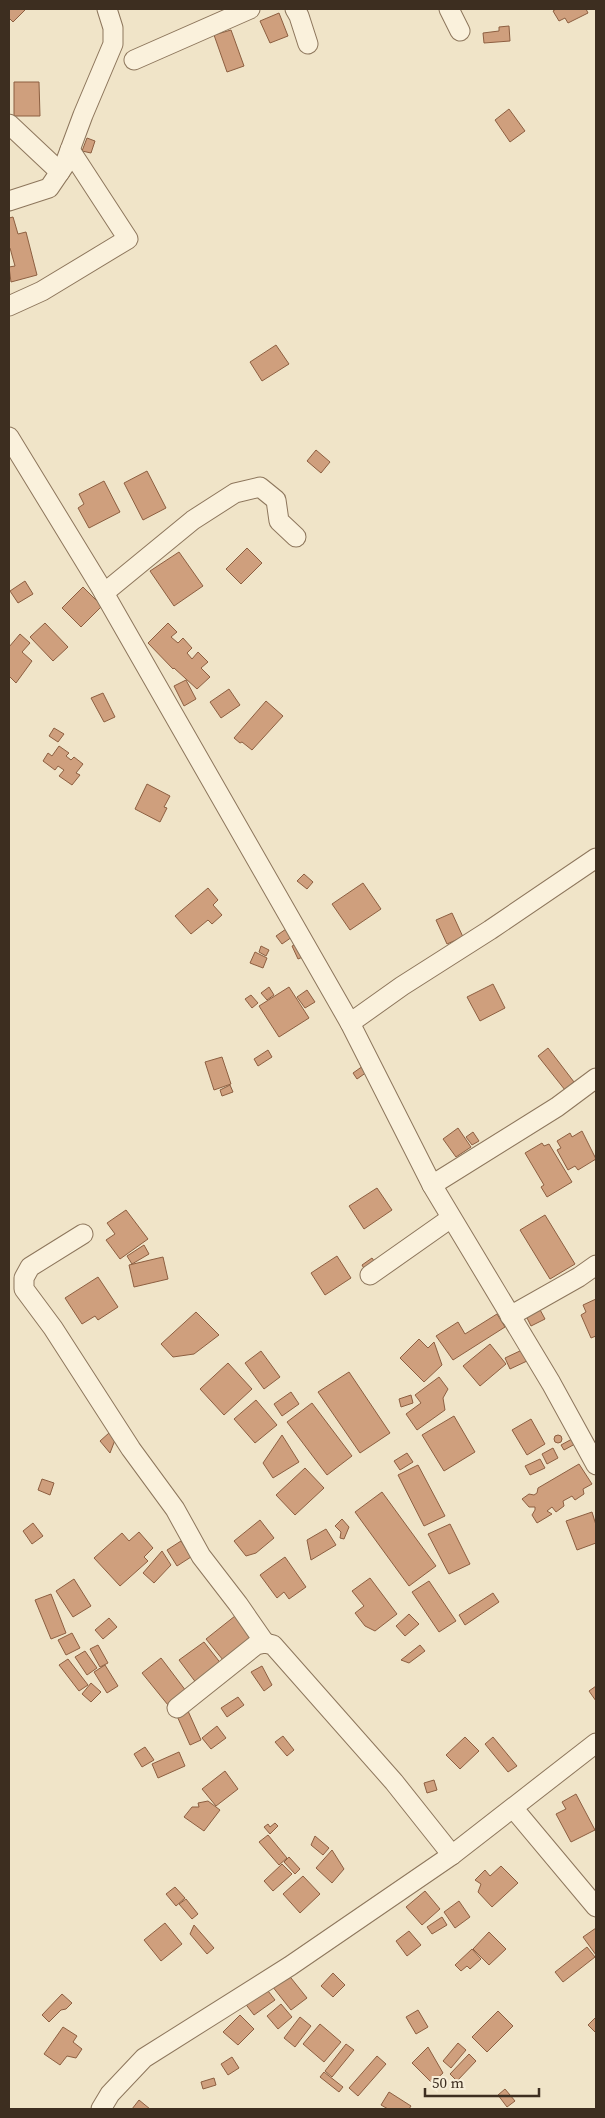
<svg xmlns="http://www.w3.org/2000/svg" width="605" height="2118" viewBox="0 0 605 2118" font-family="'Source Serif 4',serif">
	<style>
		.building { fill: #cf9f7d; stroke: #8d5f41 }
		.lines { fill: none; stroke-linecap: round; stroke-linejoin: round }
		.minor-casing { stroke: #8d765c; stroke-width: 21 }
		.minor { stroke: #faf1dc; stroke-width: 19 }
	</style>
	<rect width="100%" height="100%" fill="#f0e4c8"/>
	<!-- building -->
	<g class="building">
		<path d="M 11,9 L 26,9 L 13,22 L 9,18 L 9,11 Z"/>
		<path d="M 556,9 L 586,9 L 588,13 L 568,23 L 565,18 L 559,21 L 553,11 Z"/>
		<path d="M 279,13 L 288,36 L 270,43 L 260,21 Z"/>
		<path d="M 509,26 L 510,41 L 484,43 L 483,33 L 499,31 L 499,27 Z"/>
		<path d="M 231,30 L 244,66 L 227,72 L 214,35 Z"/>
		<path d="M 14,82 L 39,82 L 40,116 L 14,116 Z"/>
		<path d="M 509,109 L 525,131 L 510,142 L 495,120 Z"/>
		<path d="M 87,138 L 95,141 L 91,153 L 82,151 Z"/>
		<path d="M 13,217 L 18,234 L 26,232 L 37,275 L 11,282 L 9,267 L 15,266 L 10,248 L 9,249 L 9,218 Z"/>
		<path d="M 276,345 L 289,364 L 262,381 L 250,362 Z"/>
		<path d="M 316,450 L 330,462 L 321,473 L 307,461 Z"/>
		<path d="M 147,471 L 166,508 L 143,520 L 124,483 Z"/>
		<path d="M 104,481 L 120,512 L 89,528 L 78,508 L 84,504 L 79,494 Z"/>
		<path d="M 247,548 L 262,563 L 241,584 L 226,569 Z"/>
		<path d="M 179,552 L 203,586 L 174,606 L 150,571 Z"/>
		<path d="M 25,581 L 33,594 L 18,603 L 10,591 Z"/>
		<path d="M 83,587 L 102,606 L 81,627 L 62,608 Z"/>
		<path d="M 45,623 L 68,647 L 53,661 L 30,637 Z"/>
		<path d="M 168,623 L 177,632 L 171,637 L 178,643 L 183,638 L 192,648 L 187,653 L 192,659 L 198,652 L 208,662 L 201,668 L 210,677 L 197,689 L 174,668 L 173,669 L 148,643 Z"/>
		<path d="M 20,634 L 30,643 L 22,652 L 32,661 L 16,683 L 9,676 L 9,647 Z"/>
		<path d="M 186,680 L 196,699 L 184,706 L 174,686 Z"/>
		<path d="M 229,689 L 240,705 L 221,718 L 210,702 Z"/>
		<path d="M 103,693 L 115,717 L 104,722 L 91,698 Z"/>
		<path d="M 266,701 L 283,716 L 252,750 L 242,742 L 240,743 L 234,738 Z"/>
		<path d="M 54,728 L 64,734 L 58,742 L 49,736 Z"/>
		<path d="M 59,746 L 69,753 L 66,756 L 71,760 L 74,757 L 83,764 L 76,773 L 80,775 L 72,785 L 59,776 L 64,770 L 58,766 L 55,770 L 43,761 L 48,753 L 52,756 Z"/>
		<path d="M 147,784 L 170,796 L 164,807 L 167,808 L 160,822 L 135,809 Z"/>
		<path d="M 304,874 L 313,882 L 307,889 L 297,881 Z"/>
		<path d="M 363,883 L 381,909 L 350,930 L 332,904 Z"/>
		<path d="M 208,888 L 218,900 L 213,905 L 222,915 L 212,924 L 208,920 L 191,934 L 175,916 Z"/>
		<path d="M 452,913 L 463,937 L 447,944 L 436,920 Z"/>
		<path d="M 286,929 L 292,937 L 282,944 L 276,936 Z"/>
		<path d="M 299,943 L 305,956 L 298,959 L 292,946 Z"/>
		<path d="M 261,946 L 269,950 L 266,956 L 259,952 Z"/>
		<path d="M 255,952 L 267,958 L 263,968 L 250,963 Z"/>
		<path d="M 493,984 L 505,1008 L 480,1021 L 467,997 Z"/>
		<path d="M 269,987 L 274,995 L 267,1000 L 261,993 Z"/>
		<path d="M 289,987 L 309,1018 L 279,1037 L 259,1006 Z"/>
		<path d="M 307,990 L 315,1002 L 305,1008 L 297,997 Z"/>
		<path d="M 251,995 L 258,1003 L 252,1008 L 245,999 Z"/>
		<path d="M 548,1048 L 574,1082 L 565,1090 L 538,1056 Z"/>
		<path d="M 268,1050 L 272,1057 L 258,1066 L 254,1059 Z"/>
		<path d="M 222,1057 L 231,1084 L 214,1090 L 205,1062 Z"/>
		<path d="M 363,1066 L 367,1072 L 357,1079 L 353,1073 Z"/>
		<path d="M 230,1085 L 233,1092 L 222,1096 L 220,1090 Z"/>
		<path d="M 458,1128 L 471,1147 L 456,1157 L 443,1139 Z"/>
		<path d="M 582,1131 L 596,1159 L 578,1170 L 575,1166 L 568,1170 L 557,1150 L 561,1148 L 557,1141 L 570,1133 L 572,1137 Z"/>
		<path d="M 473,1132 L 479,1141 L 472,1145 L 466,1137 Z"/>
		<path d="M 542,1143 L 544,1146 L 549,1144 L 572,1182 L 547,1197 L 541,1187 L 544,1185 L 525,1153 Z"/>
		<path d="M 377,1188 L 392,1210 L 364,1229 L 349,1206 Z"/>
		<path d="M 126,1210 L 148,1239 L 120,1259 L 106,1240 L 115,1234 L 107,1223 Z"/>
		<path d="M 545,1215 L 575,1264 L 550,1279 L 520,1230 Z"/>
		<path d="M 144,1245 L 149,1254 L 132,1264 L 127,1256 Z"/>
		<path d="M 337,1256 L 351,1278 L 325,1295 L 311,1273 Z"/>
		<path d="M 163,1257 L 168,1279 L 134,1287 L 129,1265 Z"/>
		<path d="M 372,1258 L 377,1265 L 366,1272 L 362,1265 Z"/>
		<path d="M 98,1277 L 118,1307 L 98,1320 L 95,1316 L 82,1324 L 65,1298 Z"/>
		<path d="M 596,1299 L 596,1336 L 591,1338 L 581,1315 L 586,1312 L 583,1305 Z"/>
		<path d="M 538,1306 L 545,1319 L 531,1326 L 524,1312 Z"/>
		<path d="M 196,1312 L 219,1335 L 194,1354 L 173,1357 L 161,1344 Z"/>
		<path d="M 497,1314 L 505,1327 L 453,1360 L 436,1336 L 458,1322 L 465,1334 Z"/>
		<path d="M 419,1339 L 428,1348 L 434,1342 L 442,1365 L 424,1382 L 400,1358 Z"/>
		<path d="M 490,1344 L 506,1364 L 480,1386 L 463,1366 Z"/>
		<path d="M 522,1350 L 527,1361 L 510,1369 L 505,1358 Z"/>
		<path d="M 261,1351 L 280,1377 L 264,1389 L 245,1363 Z"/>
		<path d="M 228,1363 L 252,1389 L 224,1415 L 200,1389 Z"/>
		<path d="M 349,1372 L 390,1433 L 360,1453 L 318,1392 Z"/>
		<path d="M 439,1377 L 448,1389 L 443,1398 L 445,1410 L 417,1430 L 406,1414 L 421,1403 L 415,1395 Z"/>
		<path d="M 291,1392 L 299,1404 L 282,1416 L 274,1404 Z"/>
		<path d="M 411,1395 L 413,1403 L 401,1407 L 399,1399 Z"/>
		<path d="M 256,1400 L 277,1425 L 255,1443 L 234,1419 Z"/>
		<path d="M 312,1403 L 352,1456 L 327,1475 L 287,1422 Z"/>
		<path d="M 454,1416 L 475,1452 L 444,1471 L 422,1435 Z"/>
		<path d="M 531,1419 L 545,1444 L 527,1455 L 512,1430 Z"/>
		<path d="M 109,1433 L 115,1440 L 110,1453 L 100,1441 Z"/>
		<path d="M 282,1435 L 299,1462 L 273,1478 L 263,1463 Z"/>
		<circle cx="558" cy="1439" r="4"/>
		<path d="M 572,1439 L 575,1444 L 564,1450 L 561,1445 Z"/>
		<path d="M 553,1448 L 558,1458 L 547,1464 L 542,1454 Z"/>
		<path d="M 407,1453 L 413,1462 L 400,1470 L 394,1461 Z"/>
		<path d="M 540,1459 L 545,1468 L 530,1475 L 525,1466 Z"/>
		<path d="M 579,1464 L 592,1484 L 583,1489 L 584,1494 L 575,1500 L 572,1496 L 563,1501 L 564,1506 L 556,1512 L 552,1507 L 547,1511 L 552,1514 L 537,1523 L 532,1515 L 535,1510 L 535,1507 L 529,1507 L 522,1499 L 529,1494 L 534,1495 L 537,1493 L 538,1488 Z"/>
		<path d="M 418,1465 L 445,1516 L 424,1526 L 398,1475 Z"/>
		<path d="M 305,1468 L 324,1488 L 295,1515 L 276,1495 Z"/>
		<path d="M 42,1479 L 54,1483 L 50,1495 L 38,1490 Z"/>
		<path d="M 382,1492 L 436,1566 L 409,1586 L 355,1512 Z"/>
		<path d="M 592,1512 L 596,1525 L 596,1543 L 577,1550 L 566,1521 Z"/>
		<path d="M 342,1519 L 349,1527 L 344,1539 L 340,1538 L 341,1532 L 335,1526 Z"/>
		<path d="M 260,1520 L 274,1538 L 256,1553 L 246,1556 L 234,1541 Z"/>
		<path d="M 33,1523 L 43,1536 L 32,1544 L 23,1531 Z"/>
		<path d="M 450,1524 L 470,1564 L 449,1574 L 428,1534 Z"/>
		<path d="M 326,1529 L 336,1545 L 311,1560 L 307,1540 Z"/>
		<path d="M 139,1532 L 153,1548 L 144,1557 L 148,1561 L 120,1586 L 94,1558 L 122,1533 L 129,1541 Z"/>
		<path d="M 181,1541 L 191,1557 L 177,1566 L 167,1550 Z"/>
		<path d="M 162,1551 L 171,1565 L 154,1583 L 143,1573 Z"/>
		<path d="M 285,1557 L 306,1587 L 289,1599 L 284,1592 L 277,1598 L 260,1575 Z"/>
		<path d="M 370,1578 L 397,1614 L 375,1631 L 365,1626 L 355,1613 L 364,1606 L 352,1591 Z"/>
		<path d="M 74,1579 L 91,1606 L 73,1617 L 56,1591 Z"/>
		<path d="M 429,1581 L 456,1621 L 439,1632 L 412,1592 Z"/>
		<path d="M 493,1593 L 499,1602 L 465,1625 L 459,1615 Z"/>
		<path d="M 51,1594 L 66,1633 L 51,1639 L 35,1600 Z"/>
		<path d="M 409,1614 L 419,1624 L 405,1636 L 396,1626 Z"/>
		<path d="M 235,1616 L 252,1637 L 223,1660 L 206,1639 Z"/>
		<path d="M 109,1618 L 117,1627 L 103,1639 L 95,1630 Z"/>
		<path d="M 72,1633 L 80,1648 L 66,1655 L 58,1640 Z"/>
		<path d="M 204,1642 L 222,1665 L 197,1684 L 179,1660 Z"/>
		<path d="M 98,1645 L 108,1663 L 100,1667 L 90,1649 Z"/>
		<path d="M 420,1645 L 425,1651 L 409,1663 L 401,1660 Z"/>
		<path d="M 85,1651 L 97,1668 L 87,1675 L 75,1657 Z"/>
		<path d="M 161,1658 L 186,1691 L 168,1705 L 142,1673 Z"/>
		<path d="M 68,1659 L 88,1685 L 79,1691 L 59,1665 Z"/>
		<path d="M 105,1665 L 118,1686 L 107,1693 L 94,1672 Z"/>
		<path d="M 262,1666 L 272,1685 L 264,1691 L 251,1672 Z"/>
		<path d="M 91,1683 L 101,1692 L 91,1702 L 82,1694 Z"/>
		<path d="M 596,1686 L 596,1701 L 589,1691 Z"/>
		<path d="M 238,1697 L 244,1705 L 227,1717 L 221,1708 Z"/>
		<path d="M 188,1711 L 201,1740 L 190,1745 L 177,1716 Z"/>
		<path d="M 217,1726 L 226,1738 L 211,1749 L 202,1738 Z"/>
		<path d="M 283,1736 L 294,1750 L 287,1756 L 275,1742 Z"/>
		<path d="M 465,1737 L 479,1751 L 460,1769 L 446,1755 Z"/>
		<path d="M 493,1737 L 517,1766 L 508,1772 L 485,1744 Z"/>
		<path d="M 145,1747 L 154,1760 L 142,1767 L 134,1754 Z"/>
		<path d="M 179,1752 L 185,1766 L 158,1778 L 152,1764 Z"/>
		<path d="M 225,1771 L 238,1789 L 216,1806 L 202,1789 Z"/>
		<path d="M 434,1780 L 437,1790 L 427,1793 L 424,1783 Z"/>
		<path d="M 576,1794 L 595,1830 L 571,1842 L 556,1814 L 566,1809 L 562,1802 Z"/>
		<path d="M 208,1801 L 220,1810 L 204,1831 L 184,1817 L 192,1807 L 199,1807 L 198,1803 Z"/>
		<path d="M 275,1823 L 278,1826 L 270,1834 L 264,1827 L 268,1824 L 270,1827 Z"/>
		<path d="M 268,1835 L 287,1858 L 279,1865 L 259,1842 Z"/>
		<path d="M 315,1836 L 329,1848 L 323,1855 L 311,1845 Z"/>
		<path d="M 332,1850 L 344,1869 L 332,1883 L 316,1868 Z"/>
		<path d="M 289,1857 L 300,1869 L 295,1874 L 284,1862 Z"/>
		<path d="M 282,1864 L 292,1874 L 273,1891 L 264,1881 Z"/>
		<path d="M 501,1866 L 518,1883 L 492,1907 L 478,1892 L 481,1884 L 475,1880 L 485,1870 L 490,1876 Z"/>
		<path d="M 303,1876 L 320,1894 L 300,1913 L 283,1894 Z"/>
		<path d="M 175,1887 L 185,1898 L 176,1906 L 166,1894 Z"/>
		<path d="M 425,1891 L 440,1909 L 422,1925 L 406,1907 Z"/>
		<path d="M 186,1899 L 198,1914 L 192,1919 L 179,1904 Z"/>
		<path d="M 459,1901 L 470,1917 L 455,1928 L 444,1912 Z"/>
		<path d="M 442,1917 L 447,1925 L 432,1934 L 427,1927 Z"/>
		<path d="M 165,1923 L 182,1944 L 161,1961 L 144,1940 Z"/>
		<path d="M 194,1925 L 214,1948 L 207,1954 L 190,1934 Z"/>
		<path d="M 596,1928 L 596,1955 L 583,1937 Z"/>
		<path d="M 409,1931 L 421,1945 L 407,1956 L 396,1941 Z"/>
		<path d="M 489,1932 L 506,1949 L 489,1965 L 473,1949 Z"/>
		<path d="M 587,1947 L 595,1957 L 563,1982 L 555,1972 Z"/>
		<path d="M 472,1949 L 481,1959 L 470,1969 L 467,1966 L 461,1971 L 455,1965 Z"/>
		<path d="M 287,1973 L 307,1998 L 291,2010 L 272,1986 Z"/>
		<path d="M 333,1973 L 345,1985 L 333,1997 L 321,1986 Z"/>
		<path d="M 265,1987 L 275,2000 L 254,2015 L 244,2002 Z"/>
		<path d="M 62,1994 L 72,2003 L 66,2009 L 61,2010 L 49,2022 L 42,2015 Z"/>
		<path d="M 281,2004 L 292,2017 L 278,2029 L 267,2016 Z"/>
		<path d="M 418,2010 L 428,2027 L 416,2034 L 406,2017 Z"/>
		<path d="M 498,2011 L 513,2026 L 487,2052 L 472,2037 Z"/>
		<path d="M 240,2015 L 254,2029 L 238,2045 L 223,2032 Z"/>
		<path d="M 300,2017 L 311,2026 L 295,2047 L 284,2038 Z"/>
		<path d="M 596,2017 L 596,2033 L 588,2025 Z"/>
		<path d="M 320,2024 L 341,2042 L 324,2062 L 303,2044 Z"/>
		<path d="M 63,2027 L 77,2036 L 73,2042 L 82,2049 L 76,2058 L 67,2056 L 60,2065 L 44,2054 Z"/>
		<path d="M 458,2043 L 466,2050 L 451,2068 L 443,2061 Z"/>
		<path d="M 346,2044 L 354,2050 L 332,2077 L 325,2071 Z"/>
		<path d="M 428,2047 L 443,2073 L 432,2083 L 412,2063 Z"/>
		<path d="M 469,2054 L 476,2061 L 457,2081 L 450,2074 Z"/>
		<path d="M 377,2056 L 386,2064 L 358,2096 L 349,2088 Z"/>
		<path d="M 232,2057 L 239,2068 L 228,2075 L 221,2064 Z"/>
		<path d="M 324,2072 L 343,2087 L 339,2092 L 320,2077 Z"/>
		<path d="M 214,2078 L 216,2085 L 203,2089 L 201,2082 Z"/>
		<path d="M 505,2089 L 515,2101 L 507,2107 L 498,2095 Z"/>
		<path d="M 389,2092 L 411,2106 L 409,2109 L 388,2109 L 381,2105 Z"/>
		<path d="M 139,2100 L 150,2109 L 132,2109 Z"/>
	</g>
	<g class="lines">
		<!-- minor casing -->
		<g class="minor-casing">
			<g id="minor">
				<path d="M 295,9 L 299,16 L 308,44"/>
				<path d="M 449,9 L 460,31"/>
				<path d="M 134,60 L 250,9"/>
				<path d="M 9,124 L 60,172"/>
				<path d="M 9,201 L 49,188 L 64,166 L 83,115 L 113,44 L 113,28 L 107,9"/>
				<path d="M 9,306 L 42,291 L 128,239 L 70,150"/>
				<path d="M 9,437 L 100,586 L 350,1023 L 432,1185 L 551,1383 L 596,1465"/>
				<path d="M 104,593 L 193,520 L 235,493 L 260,487 L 276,500 L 279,521 L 296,537"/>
				<path d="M 350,1023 L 402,986 L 490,930 L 596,858"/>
				<path d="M 432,1185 L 557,1107 L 596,1078"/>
				<path d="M 83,1234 L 30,1267 L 24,1278 L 24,1289 L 53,1328 L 131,1449 L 175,1509 L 201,1556 L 238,1604 L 265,1643"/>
				<path d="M 370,1275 L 451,1218"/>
				<path d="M 510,1316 L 579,1277 L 596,1265"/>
				<path d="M 177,1708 L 256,1645 L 265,1643 L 273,1645 L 394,1782 L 452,1855"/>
				<path d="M 514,1809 L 596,1907"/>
				<path d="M 101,2109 L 110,2094 L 144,2058 L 290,1966 L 452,1855 L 596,1743"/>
			</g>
		</g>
		<!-- minor -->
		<use href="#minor" class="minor"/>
	</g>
	<!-- border -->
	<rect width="605" height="2118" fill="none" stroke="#3d2e20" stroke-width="20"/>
	<!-- scale -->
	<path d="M425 2088v8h114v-8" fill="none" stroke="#3d2e20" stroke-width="2.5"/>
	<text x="432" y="2088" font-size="15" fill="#3d2e20" stroke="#f7eed8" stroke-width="4" paint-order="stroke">50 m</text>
</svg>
